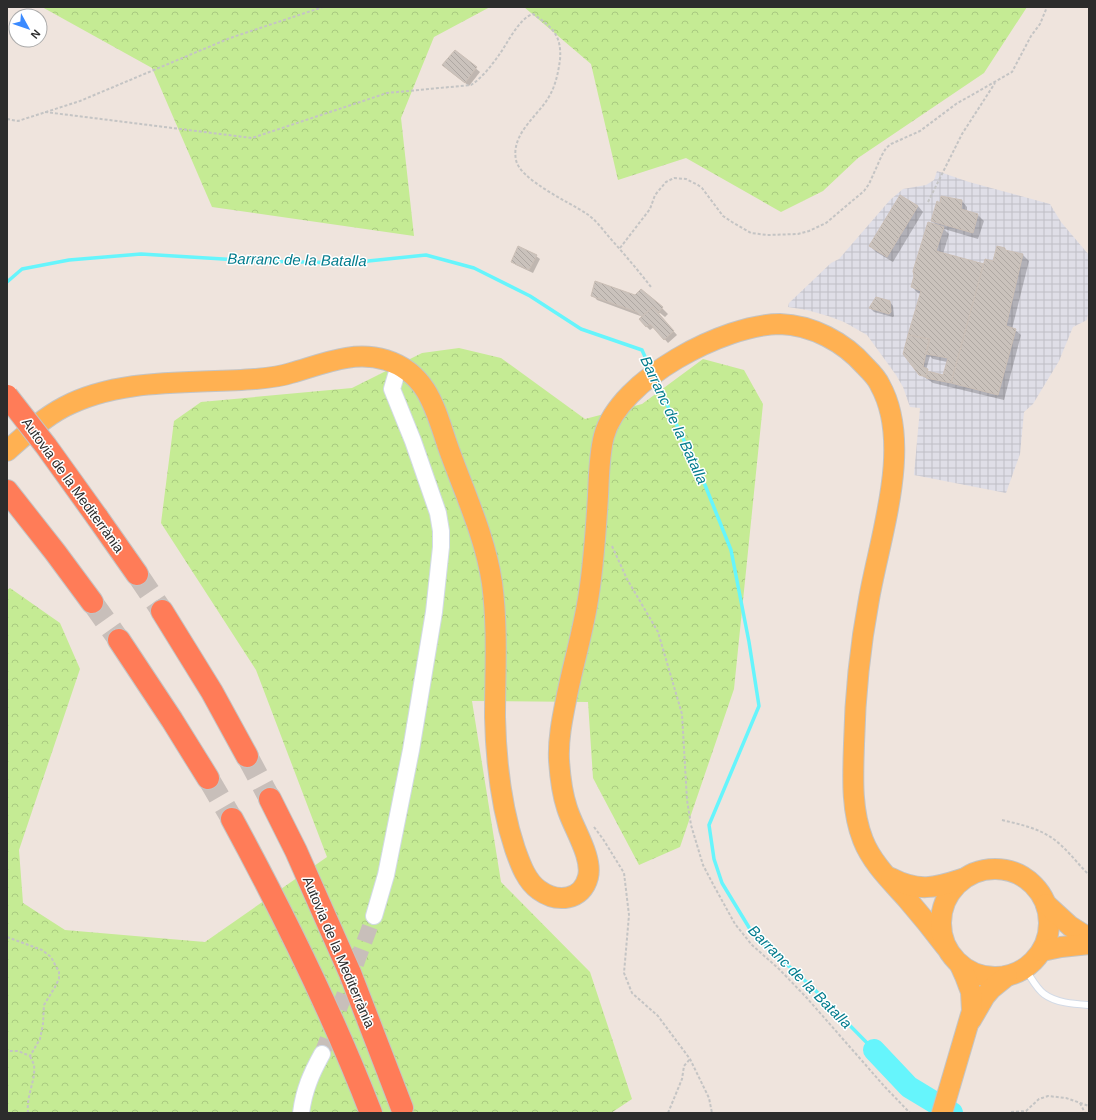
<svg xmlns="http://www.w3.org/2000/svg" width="1096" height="1120" viewBox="0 0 1096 1120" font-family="Helvetica,sans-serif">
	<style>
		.industrial { fill: url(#industrial-grid) }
		.forest { fill: url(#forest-crowns) }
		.shadow { fill: #0003; fill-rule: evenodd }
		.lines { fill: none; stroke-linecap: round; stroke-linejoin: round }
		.stream { stroke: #66f5fc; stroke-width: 3.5 }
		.river { stroke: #66f5fc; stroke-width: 22 }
		.building { fill: url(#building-back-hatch); stroke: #cbbfb6 }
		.tertiary-tunnel { stroke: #c8bfba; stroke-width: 16; stroke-dasharray: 16 8; stroke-linecap: butt }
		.motorway-tunnel { stroke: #c8bfba; stroke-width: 22; stroke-dasharray: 22 11; stroke-linecap: butt }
		.service-casing { stroke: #d2dae6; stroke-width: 8 }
		.tertiary-casing { stroke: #d2dae6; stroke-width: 18 }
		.primary-casing { stroke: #c4c4c4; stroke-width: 22 }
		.motorway-casing { stroke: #c4c4c4; stroke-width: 24 }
		.path { stroke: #c4c4c4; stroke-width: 2; stroke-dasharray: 3 2; stroke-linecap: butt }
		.service { stroke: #fff; stroke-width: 6 }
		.tertiary { stroke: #fff; stroke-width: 16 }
		.primary { stroke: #ffb152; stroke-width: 20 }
		.motorway { stroke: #ff7c58; stroke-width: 22 }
		.motorway-bridge-casing { stroke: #c4c4c4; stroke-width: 24; stroke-linecap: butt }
		.motorway-bridge { stroke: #ff7c58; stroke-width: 22 }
		.labels { text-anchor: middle; stroke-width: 3; stroke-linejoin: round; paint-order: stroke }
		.street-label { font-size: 14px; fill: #2c2c2c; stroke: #fff }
		.water-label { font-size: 15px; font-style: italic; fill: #037c8d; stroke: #fff }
	</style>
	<defs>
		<pattern id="industrial-grid" width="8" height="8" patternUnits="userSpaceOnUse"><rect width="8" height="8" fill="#dfdee7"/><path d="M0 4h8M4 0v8" fill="none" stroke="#c0bfc6"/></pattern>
		<pattern id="forest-crowns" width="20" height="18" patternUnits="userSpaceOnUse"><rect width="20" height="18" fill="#c5eb94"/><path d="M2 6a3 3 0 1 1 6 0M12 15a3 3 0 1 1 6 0" fill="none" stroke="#a9ca80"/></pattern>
		<pattern id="building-back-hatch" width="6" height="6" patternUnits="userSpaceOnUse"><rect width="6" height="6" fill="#cac2bc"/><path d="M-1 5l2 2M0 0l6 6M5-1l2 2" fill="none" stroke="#aea7a2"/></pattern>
	</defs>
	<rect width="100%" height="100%" fill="#efe4dd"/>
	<!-- industrial -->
	<path class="industrial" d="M 937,171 L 969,182 L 1050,204 L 1061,222 L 1089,255 L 1089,308 L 1087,320 L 1073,327 L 1059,361 L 1033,404 L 1024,412 L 1020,454 L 1006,493 L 914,475 L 920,408 L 910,407 L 903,387 L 896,375 L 867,335 L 844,322 L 828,316 L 807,310 L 788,307 L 789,303 L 831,263 L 839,259 L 890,200 L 903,189 L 926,185 L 934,180 Z"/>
	<!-- forest -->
	<g class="forest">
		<path d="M 42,7 L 490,7 L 434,37 L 401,118 L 414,236 L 212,207 L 152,68 Z"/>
		<path d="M 524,7 L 1027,7 L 984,73 L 858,158 L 823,191 L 781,212 L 686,158 L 618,180 L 591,64 Z"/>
		<path d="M 459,348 L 501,358 L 585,419 L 642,404 L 703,359 L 744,370 L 763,404 L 734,689 L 680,847 L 639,865 L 593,778 L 588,702 L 472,701 L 501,882 L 590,972 L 632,1099 L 611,1113 L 7,1113 L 7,590 L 10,588 L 60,623 L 80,669 L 19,850 L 23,903 L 65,930 L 205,942 L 327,857 L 256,670 L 161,523 L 174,421 L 201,402 L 352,388 L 422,353 Z"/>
	</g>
	<!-- shadow -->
	<g class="shadow">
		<path d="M 455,51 L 480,72 L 469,86 L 447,69 Z"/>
		<path d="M 962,201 L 967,207 L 967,212 L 978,215 L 984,221 L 978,239 L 944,229 L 949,234 L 943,254 L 985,265 L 994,262 L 1005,249 L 1007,251 L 1023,255 L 1029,261 L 1012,329 L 1015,330 L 1021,335 L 1004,400 L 933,383 L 920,374 L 904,354 L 921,294 L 918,293 L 912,287 L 937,226 L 932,221 L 940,204 ZM 930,356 L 933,359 L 947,362 L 943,376 L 930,373 L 926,370 Z"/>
		<path d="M 918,206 L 923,212 L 893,262 L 876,252 L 870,246 Z"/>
		<path d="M 536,256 L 540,259 L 533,273 L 516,265 L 512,262 Z"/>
		<path d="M 592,294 L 662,308 L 668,314 L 665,317 L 660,313 L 658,314 L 677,335 L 668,343 L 654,327 L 650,330 L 640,320 L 643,317 L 597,300 Z"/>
		<path d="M 890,302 L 893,306 L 894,316 L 893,317 L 874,312 L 870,308 Z"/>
	</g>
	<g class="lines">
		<!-- stream -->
		<g class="stream">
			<path d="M 7,282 L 22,269 L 69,260 L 141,254 L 256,261 L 349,263 L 426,255 L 474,268 L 530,296 L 581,329 L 642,350 L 650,368"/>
			<path d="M 656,381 L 705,485 L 731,550 L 749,642 L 759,706 L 709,825 L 714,859 L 722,883 L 753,934 L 812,987 L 874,1050"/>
		</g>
		<!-- river -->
		<path class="river" d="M 874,1050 L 909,1087 L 952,1113"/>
	</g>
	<!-- building -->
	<g class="building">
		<path d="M 455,50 L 477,67 L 465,83 L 442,65 Z"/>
		<path d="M 900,195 L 918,206 L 887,257 L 869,246 Z"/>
		<path d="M 941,196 L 962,200 L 961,209 L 978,214 L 973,233 L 931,221 L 937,201 L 940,203 Z"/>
		<path d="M 928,222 L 944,227 L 936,251 L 984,264 L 951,383 L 926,378 L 927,371 L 943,375 L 948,358 L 926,354 L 930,339 L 908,335 L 921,291 L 911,287 L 914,276 L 913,271 Z"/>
		<path d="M 518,246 L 537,255 L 529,270 L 511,262 Z"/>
		<path d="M 997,246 L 1005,248 L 1005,250 L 1023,254 L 1006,326 L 1016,329 L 998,395 L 951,383 L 985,259 L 993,261 Z"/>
		<path d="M 595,281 L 635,295 L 641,289 L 663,307 L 658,313 L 653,307 L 642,317 L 637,312 L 591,296 Z"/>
		<path d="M 876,297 L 890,301 L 891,312 L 889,314 L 869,308 Z"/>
		<path d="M 653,307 L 674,331 L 664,340 L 650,324 L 646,327 L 639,319 Z"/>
		<path d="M 908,335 L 929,339 L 923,367 L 928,369 L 926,377 L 919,375 L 903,354 Z"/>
	</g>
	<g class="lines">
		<!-- tertiary-tunnel -->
		<path class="tertiary-tunnel" d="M 322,1054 L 374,916"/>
		<!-- motorway-tunnel -->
		<g class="motorway-tunnel">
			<path d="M 137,574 L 162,611"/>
			<path d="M 92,602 L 119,640"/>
			<path d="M 247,756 L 270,799"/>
			<path d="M 208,778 L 232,819"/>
		</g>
		<!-- service casing -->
		<g class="service-casing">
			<path id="service" d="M 1025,969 C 1031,977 1036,988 1044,994 C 1056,1003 1074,1004 1089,1005"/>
		</g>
		<!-- tertiary casing -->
		<g class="tertiary-casing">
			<g id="tertiary">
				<path d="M 374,916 L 386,875 L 411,750 L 434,612 L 441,547 L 441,531 L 438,513 L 413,441 L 392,389 L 399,365"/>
				<path d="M 301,1113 C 304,1090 311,1074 322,1054"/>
			</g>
		</g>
		<!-- primary casing -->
		<g class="primary-casing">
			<g id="primary">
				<path d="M 7,451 C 25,435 43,418 64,407 C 121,377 193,384 255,379 C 267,378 280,377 291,373 C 323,364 353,350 386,360 C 427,373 435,408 447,444 C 463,490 485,535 492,583 C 498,628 495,672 495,717 C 496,761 501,807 515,849 C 520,863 526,881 539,890 C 557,903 582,901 588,877 C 593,857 573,828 567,808 C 562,793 560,776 559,760 C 558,740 562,720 566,700 C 573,664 584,629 589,593 C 594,561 596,528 598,496 C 599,476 599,455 604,436 C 619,379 725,324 780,324 C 812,325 844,342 865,366 C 869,370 878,380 880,385 C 913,444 880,536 869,599 C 860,647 855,696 854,744 C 853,776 851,810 863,840 C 872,863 891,881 907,899 C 920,914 933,930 945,946"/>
				<circle cx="995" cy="923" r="54"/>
				<path d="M 891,878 C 918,892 935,888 962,879"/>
				<path d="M 1046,904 L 1070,926 L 1089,938"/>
				<path d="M 1042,951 L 1061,947 L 1089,944"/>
				<path d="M 971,1020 L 985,996 L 991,989 L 1007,976"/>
				<path d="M 942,1113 L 972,1011 L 971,992 L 965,976 L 960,965"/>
			</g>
		</g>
		<!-- motorway casing -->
		<g class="motorway-casing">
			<g id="motorway">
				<path d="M 7,491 L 55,552 L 92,602"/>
				<path d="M 97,517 L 137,574"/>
				<path d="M 162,611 L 212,692 L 247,756"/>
				<path d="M 119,640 L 172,720 L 208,778"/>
				<path d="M 270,799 L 296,851 L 350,973 L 402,1108"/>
				<path d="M 232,819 C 284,915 332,1012 371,1113"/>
			</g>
		</g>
		<!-- path -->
		<g class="path">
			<path d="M 45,112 L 252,138 L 387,93 L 471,85 C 482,78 491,66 499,55 C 507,44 519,18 533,14 C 552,27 562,35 560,60 C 558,74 555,88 547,100 C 535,118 511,135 516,160 C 520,180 569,202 587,214 C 596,220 603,230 610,238 C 624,254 638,270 651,287"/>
			<path d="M 7,119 L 18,121 L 80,101 L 230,38 L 323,7"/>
			<path d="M 928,202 L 962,134 L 995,83"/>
			<path d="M 620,248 L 650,209 L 655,195 L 666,182 L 674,178 L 686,179 L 698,185 L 702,188 L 723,216 L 732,222 L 751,233 L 767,235 L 798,234 L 809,231 L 826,223 L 864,191 L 869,184 L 882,155 L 886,148 L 891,144 L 920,131 L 956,104 L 1012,72 L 1031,36 L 1040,24 L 1047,7"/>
			<path d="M 612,546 L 627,579 L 658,632 L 682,714 L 687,800 L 691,825 L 703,865 L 714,886 L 735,924 L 752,945 L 779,969 L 806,997 L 885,1087 L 910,1113"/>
			<path d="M 1002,820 C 1018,824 1034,827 1049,836 C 1064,845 1076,862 1089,875"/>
			<path d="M 594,827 L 603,839 L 624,873 L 629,915 L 624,973 L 632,993 L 658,1016 L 690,1059 L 709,1098 L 712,1113"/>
			<path d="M 7,937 L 42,950 L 51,957 L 59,972 L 59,979 L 55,987 L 44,1005 L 43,1024 L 40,1039 L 30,1056 L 18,1051 L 7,1051"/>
			<path d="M 1080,1103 L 1085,1113"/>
			<path d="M 1011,1112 L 1026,1111 L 1039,1099 L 1048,1096 L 1066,1098 L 1089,1106"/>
			<path d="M 28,1113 C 26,1096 36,1080 34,1065 C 33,1062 31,1059 30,1056"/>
			<path d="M 668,1113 L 682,1079 L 684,1066 L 690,1059"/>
		</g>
		<!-- service -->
		<use href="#service" class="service"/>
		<!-- tertiary -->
		<use href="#tertiary" class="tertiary"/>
		<!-- primary -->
		<use href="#primary" class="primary"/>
		<!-- motorway -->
		<use href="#motorway" class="motorway"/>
		<!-- motorway-bridge casing -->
		<g class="motorway-bridge-casing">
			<path id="motorway-bridge" d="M 7,396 L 46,446 L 97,517"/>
		</g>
		<!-- motorway-bridge -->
		<use href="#motorway-bridge" class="motorway-bridge"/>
	</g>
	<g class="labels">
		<!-- street labels -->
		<g class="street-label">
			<text transform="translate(73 485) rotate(54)" y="5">Autovia de la Mediterrània</text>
			<text transform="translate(339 952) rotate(67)" y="5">Autovia de la Mediterrània</text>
		</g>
		<!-- water labels -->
		<g class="water-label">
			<text transform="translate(297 260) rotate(1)" y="5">Barranc de la Batalla</text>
			<text transform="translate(674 420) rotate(65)" y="5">Barranc de la Batalla</text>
			<text transform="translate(800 977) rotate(45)" y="5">Barranc de la Batalla</text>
		</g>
	</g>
	<!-- border -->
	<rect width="1096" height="1120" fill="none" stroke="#2c2c2c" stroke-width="16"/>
	<!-- north arrow -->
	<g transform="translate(28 28) rotate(130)"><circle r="19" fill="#ffffff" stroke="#ababab"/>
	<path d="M0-3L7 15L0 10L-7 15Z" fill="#3a8aff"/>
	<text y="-6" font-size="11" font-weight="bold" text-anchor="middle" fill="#2c2c2c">N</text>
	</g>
</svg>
